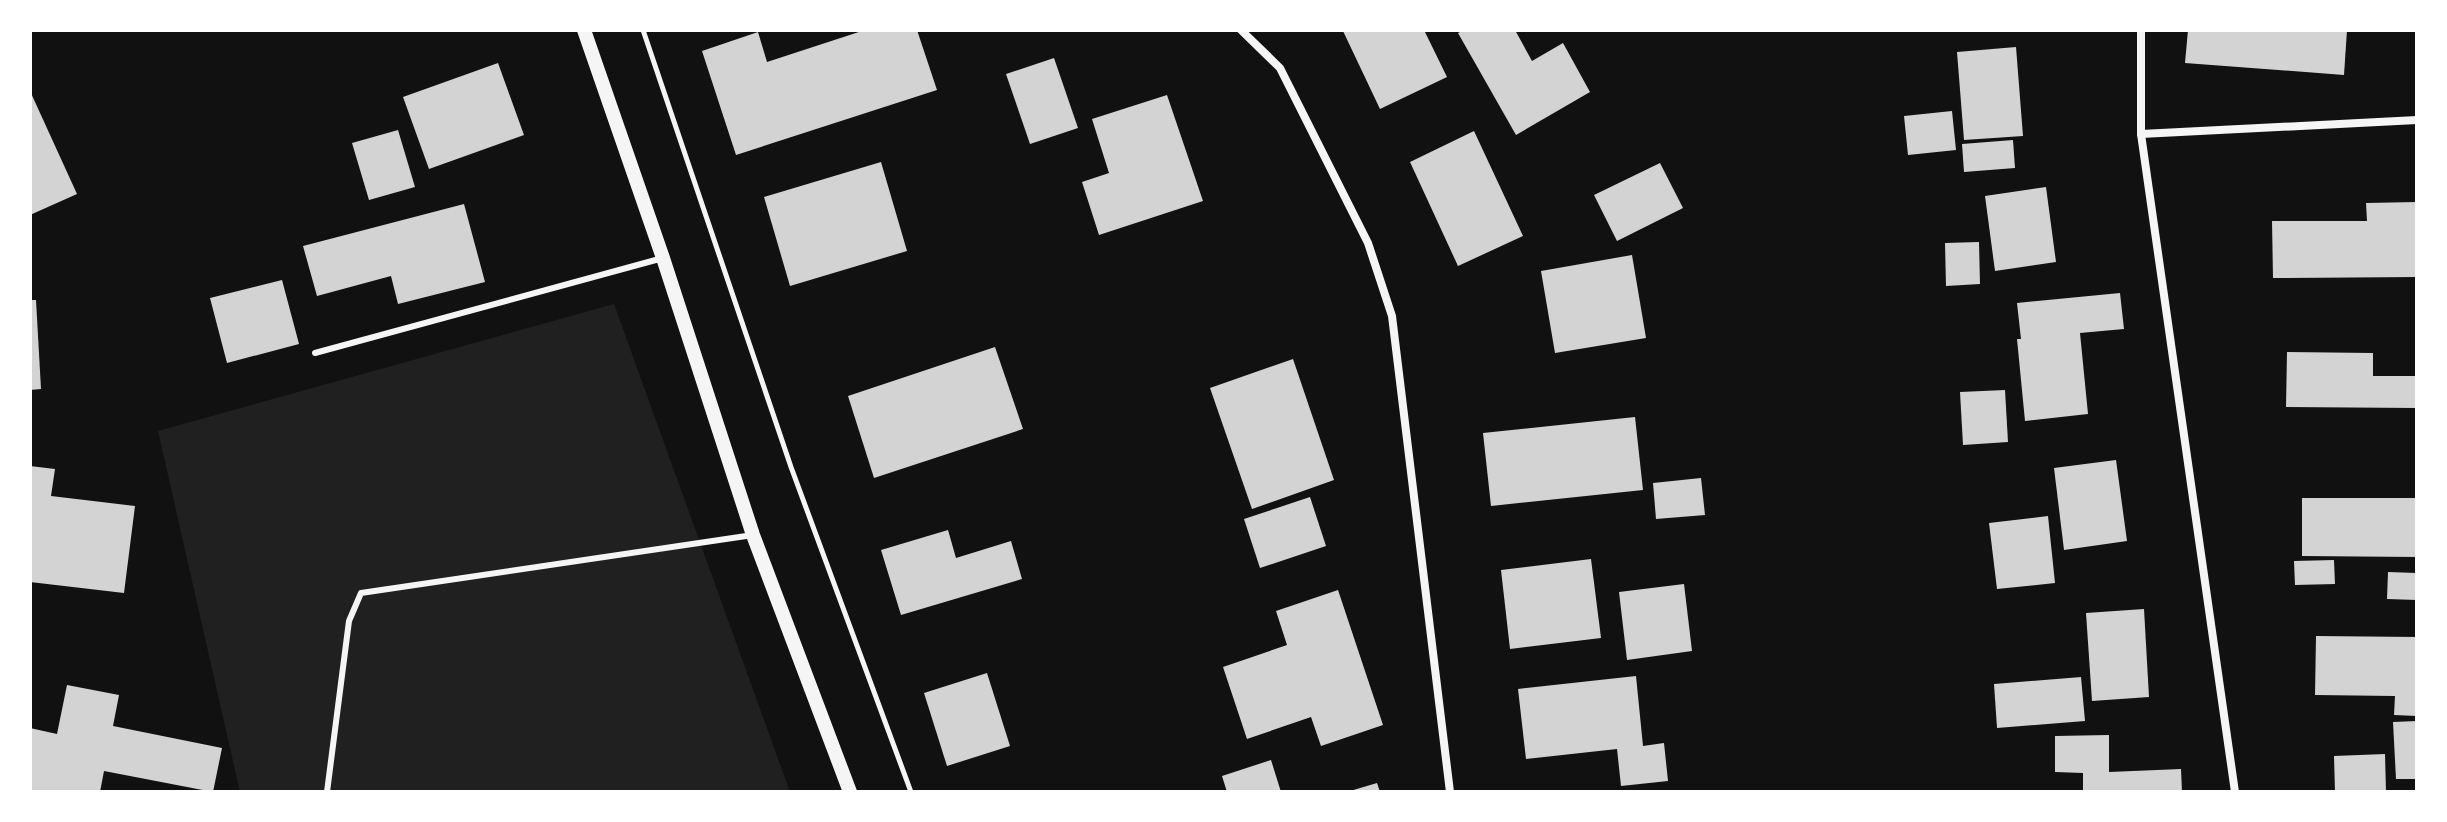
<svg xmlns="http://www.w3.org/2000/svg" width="2447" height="822" viewBox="0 0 2447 822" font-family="'Sofia Sans Condensed',sans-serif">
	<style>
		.green { fill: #202020 }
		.building { fill: #d3d3d3 }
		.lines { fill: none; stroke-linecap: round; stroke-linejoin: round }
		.path { stroke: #f5f5f5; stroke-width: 5 }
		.service { stroke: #f5f5f5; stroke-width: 6 }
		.minor { stroke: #f5f5f5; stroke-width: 8 }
		.tertiary { stroke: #f5f5f5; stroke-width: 14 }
	</style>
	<rect width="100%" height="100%" fill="#111"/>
	<!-- green -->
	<path class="green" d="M 614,304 L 790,792 L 240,792 L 158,431 Z"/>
	<!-- building -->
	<g class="building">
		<path d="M 865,30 L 917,30 L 937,90 L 736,155 L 702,51 L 758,32 L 767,62 Z"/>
		<path d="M 1345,30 L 1424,30 L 1447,77 L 1380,109 L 1343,31 Z"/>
		<path d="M 1464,30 L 1515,30 L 1532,61 L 1563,43 L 1590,92 L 1516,135 L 1458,33 Z"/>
		<path d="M 2188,30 L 2347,30 L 2344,75 L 2185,63 Z"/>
		<path d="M 2016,47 L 2023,136 L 1964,140 L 1957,52 Z"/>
		<path d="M 1054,58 L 1078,128 L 1030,144 L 1006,74 Z"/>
		<path d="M 498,63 L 524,135 L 429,169 L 403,97 Z"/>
		<path d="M 30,91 L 77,194 L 30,215 Z"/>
		<path d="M 1167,95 L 1203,201 L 1099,235 L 1082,182 L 1109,173 L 1092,119 Z"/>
		<path d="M 1952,111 L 1956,150 L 1908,155 L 1904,116 Z"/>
		<path d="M 398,130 L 415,187 L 369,200 L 352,143 Z"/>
		<path d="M 1474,131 L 1523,236 L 1458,266 L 1410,162 Z"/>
		<path d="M 2013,140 L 2015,168 L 1964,172 L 1962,144 Z"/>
		<path d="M 881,162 L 907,251 L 790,286 L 764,197 Z"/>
		<path d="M 1660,163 L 1683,208 L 1617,241 L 1594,195 Z"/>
		<path d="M 2046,187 L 2056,262 L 1995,271 L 1985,196 Z"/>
		<path d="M 2417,202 L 2417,277 L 2273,278 L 2272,221 L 2367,221 L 2366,203 Z"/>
		<path d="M 464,204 L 485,282 L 398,304 L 391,276 L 317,296 L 303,246 Z"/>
		<path d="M 1979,242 L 1980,284 L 1946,286 L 1945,243 Z"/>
		<path d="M 1632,255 L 1646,338 L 1555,353 L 1541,271 Z"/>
		<path d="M 282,280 L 299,344 L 227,363 L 210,298 Z"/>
		<path d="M 2120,293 L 2124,329 L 2080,333 L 2088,414 L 2025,421 L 2017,339 L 2021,339 L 2017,303 Z"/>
		<path d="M 30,300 L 36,300 L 41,389 L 30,390 Z"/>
		<path d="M 995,347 L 1023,429 L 874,478 L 848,396 Z"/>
		<path d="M 2287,352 L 2373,353 L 2373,376 L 2417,376 L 2417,408 L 2286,407 Z"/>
		<path d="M 1293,359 L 1334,480 L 1252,509 L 1210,388 Z"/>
		<path d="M 2005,390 L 2008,442 L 1963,445 L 1960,392 Z"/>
		<path d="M 1635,417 L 1643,490 L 1491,506 L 1483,433 Z"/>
		<path d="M 2116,460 L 2127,541 L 2064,550 L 2054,468 Z"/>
		<path d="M 30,466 L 55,469 L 51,496 L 135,506 L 124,593 L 30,582 Z"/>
		<path d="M 1701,478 L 1705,515 L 1656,519 L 1653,483 Z"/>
		<path d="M 1310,497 L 1326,546 L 1260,568 L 1244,519 Z"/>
		<path d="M 2302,498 L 2417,498 L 2417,557 L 2302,556 Z"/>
		<path d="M 2048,516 L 2055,583 L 1997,589 L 1989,523 Z"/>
		<path d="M 948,530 L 956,558 L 1011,541 L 1022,579 L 901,615 L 881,550 Z"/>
		<path d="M 1591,559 L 1601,638 L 1510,649 L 1501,570 Z"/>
		<path d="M 2334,560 L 2335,584 L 2295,585 L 2294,561 Z"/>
		<path d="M 2388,572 L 2417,573 L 2417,600 L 2387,599 Z"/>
		<path d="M 1684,584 L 1692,651 L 1627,660 L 1619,592 Z"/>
		<path d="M 1338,590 L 1383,725 L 1321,746 L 1311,717 L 1247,739 L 1223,667 L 1287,645 L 1276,611 Z"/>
		<path d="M 2144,609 L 2149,697 L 2092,701 L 2086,613 Z"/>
		<path d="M 2316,636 L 2417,637 L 2417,716 L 2394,715 L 2395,696 L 2315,695 Z"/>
		<path d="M 987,673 L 1010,746 L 947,766 L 924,693 Z"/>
		<path d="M 1636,676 L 1643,746 L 1664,743 L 1668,781 L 1621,786 L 1617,749 L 1526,759 L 1518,689 Z"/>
		<path d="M 2081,677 L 2085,721 L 1997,728 L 1994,684 Z"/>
		<path d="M 67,685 L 119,695 L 113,726 L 222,748 L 213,792 L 104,771 L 100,792 L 30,792 L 30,728 L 57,734 Z"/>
		<path d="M 2417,721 L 2417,779 L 2396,779 L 2393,722 Z"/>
		<path d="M 2109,735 L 2109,772 L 2181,769 L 2182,792 L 2083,792 L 2083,773 L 2055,772 L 2055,736 Z"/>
		<path d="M 2385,754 L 2386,792 L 2335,792 L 2334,756 Z"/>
		<path d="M 1271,760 L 1281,792 L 1227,792 L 1222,776 Z"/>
		<path d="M 1377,783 L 1380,792 L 1350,792 L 1350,791 Z"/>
	</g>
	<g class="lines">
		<!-- path -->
		<path class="path" d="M 643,30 L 791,467 L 911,792"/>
		<!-- service -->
		<g class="service">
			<path d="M 315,353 L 663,258"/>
			<path d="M 327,792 L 349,621 L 361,593 L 753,535"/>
		</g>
		<!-- minor -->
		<g class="minor">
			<path d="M 1241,30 L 1280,68 L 1368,243 L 1392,316 L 1450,792"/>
			<path d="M 2141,30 L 2141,134 L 2235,792"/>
			<path d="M 2141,134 L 2417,120"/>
		</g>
		<!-- tertiary -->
		<path class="tertiary" d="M 584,30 L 663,258 L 753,535 L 850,792"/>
	</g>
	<!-- border -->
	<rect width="2447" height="822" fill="none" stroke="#ffffff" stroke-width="64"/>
</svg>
